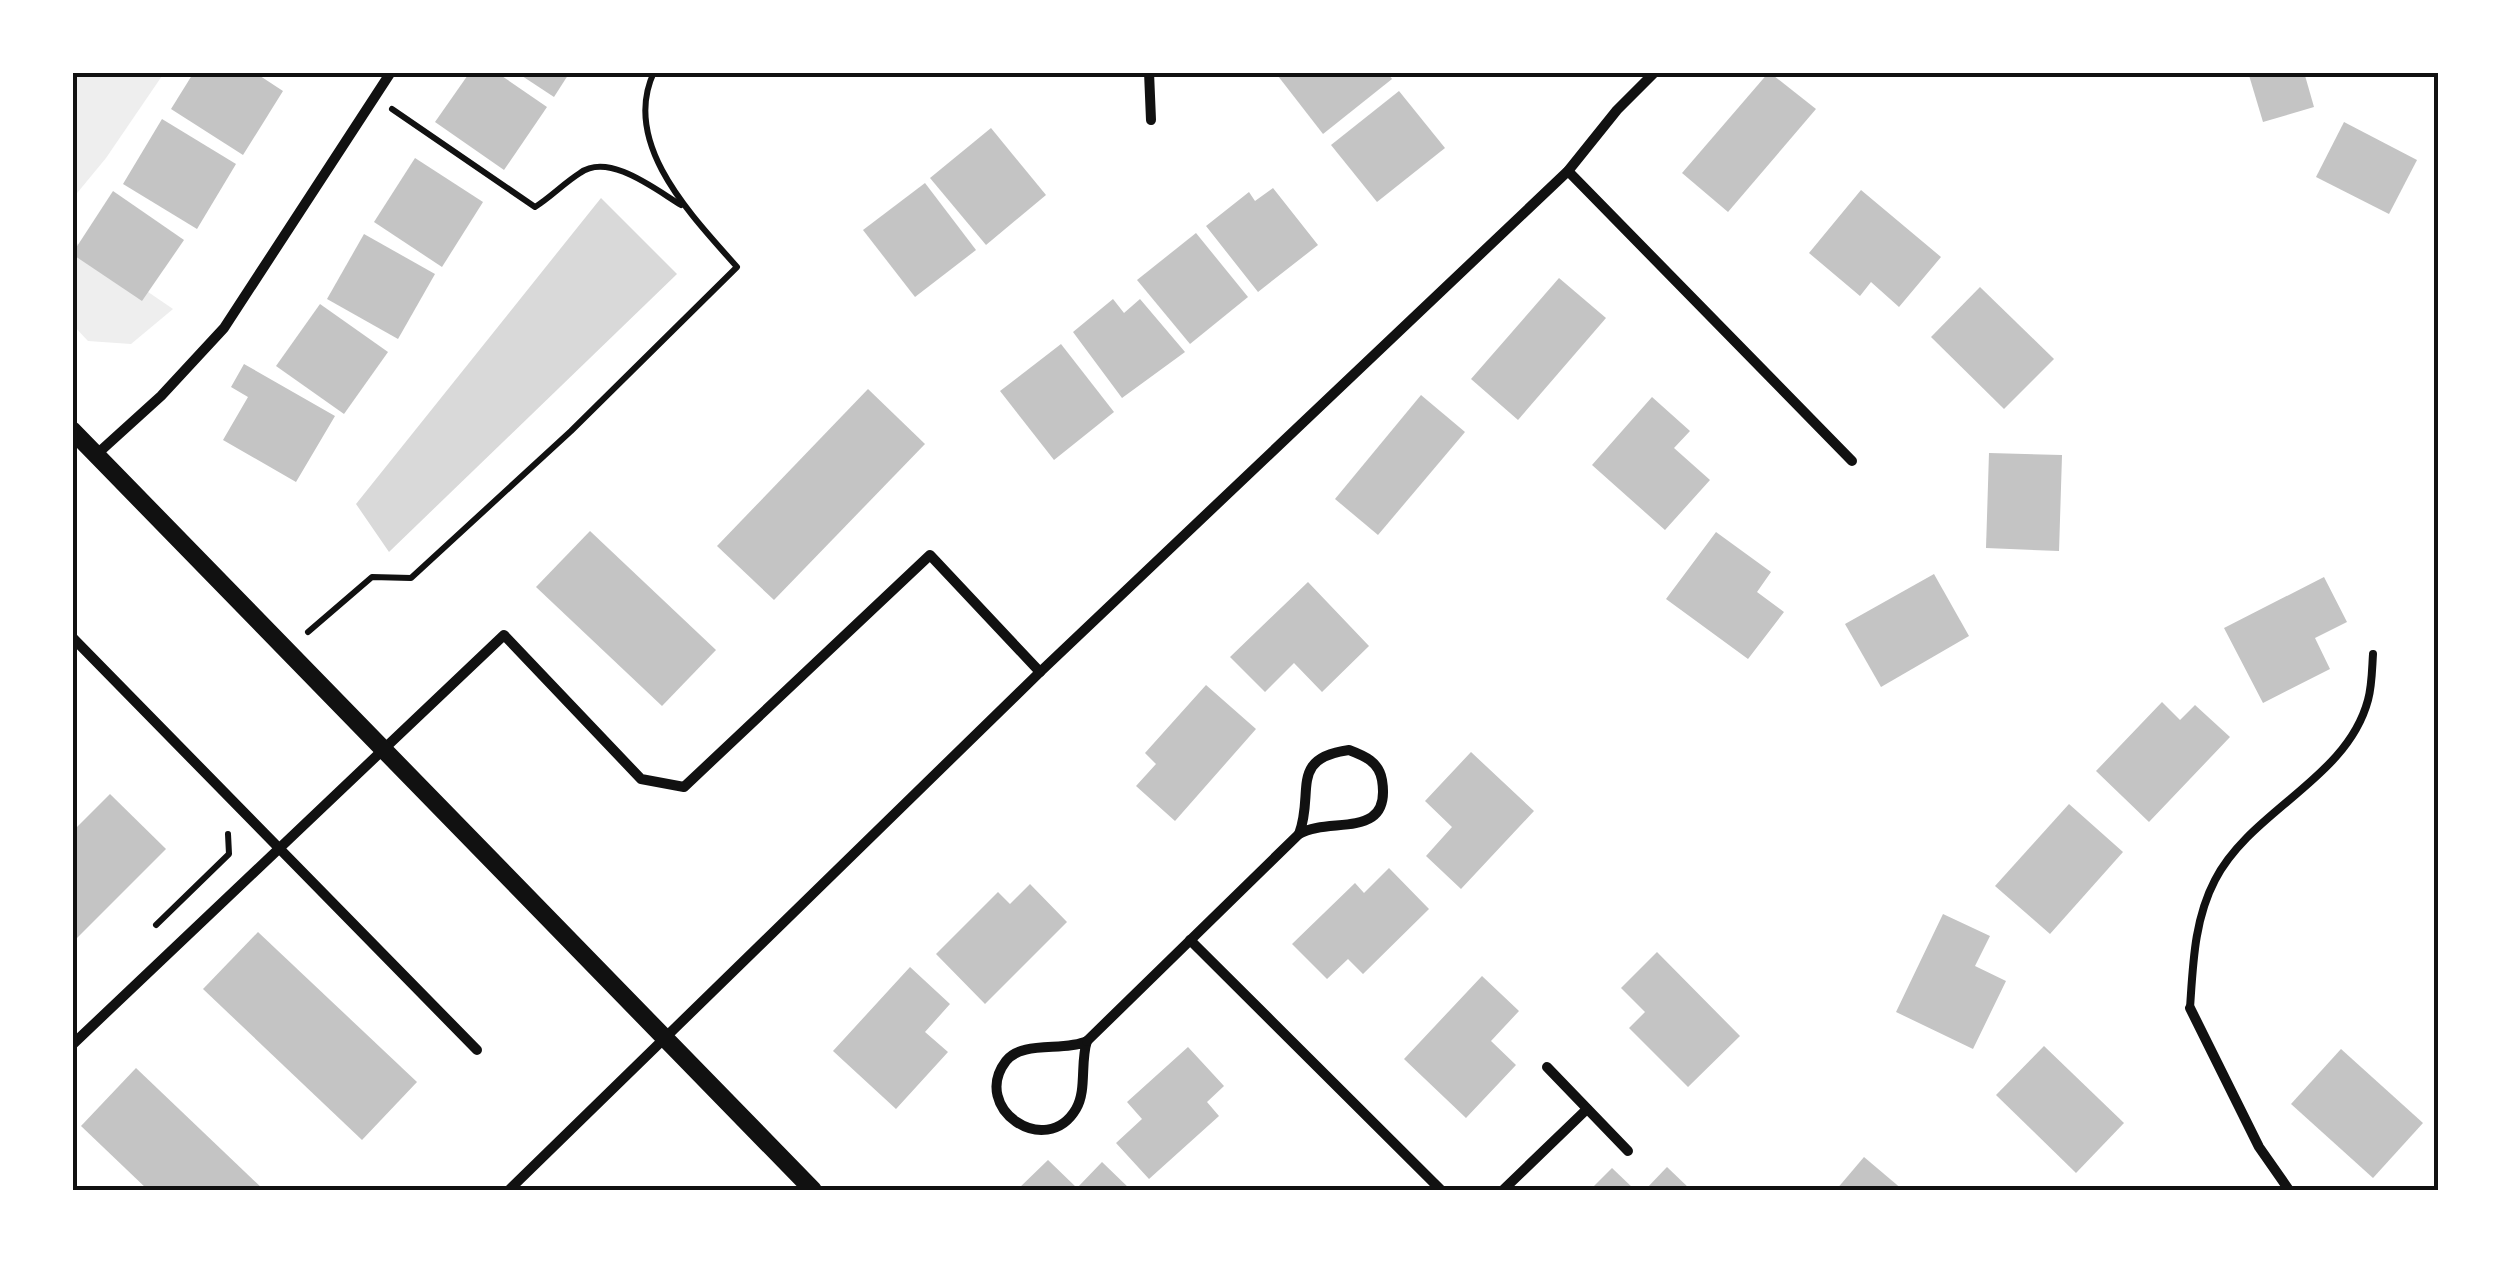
<svg xmlns="http://www.w3.org/2000/svg" width="2511" height="1263" viewBox="0 0 2511 1263" font-family="'Public Sans',sans-serif">
	<style>
		.green { fill: #eee }
		.water { fill: #d9d9d9 }
		.building { fill: #c4c4c4 }
		.lines { fill: none; stroke-linecap: round; stroke-linejoin: round }
		.path { stroke: #111; stroke-width: 6 }
		.service { stroke: #111; stroke-width: 8 }
		.minor { stroke: #111; stroke-width: 10 }
		.tertiary { stroke: #111; stroke-width: 18 }
		.neatline { fill: none; stroke: #111; stroke-width: 4 }
	</style>
	<rect width="100%" height="100%" fill="#fff"/>
	<!-- green -->
	<g class="green">
		<path d="M 73,72 L 164,73 L 106,158 L 73,198 Z"/>
		<path d="M 72,240 L 173,309 L 131,344 L 88,341 L 73,325 Z"/>
	</g>
	<!-- water -->
	<path class="water" d="M 601,198 L 677,274 L 389,552 L 356,504 Z"/>
	<!-- building -->
	<g class="building">
		<path d="M 194,72 L 254,72 L 283,91 L 243,155 L 171,109 Z"/>
		<path d="M 470,72 L 496,72 L 547,107 L 504,170 L 435,122 Z"/>
		<path d="M 516,72 L 570,72 L 554,97 Z"/>
		<path d="M 1282,72 L 1387,72 L 1392,79 L 1323,134 L 1278,76 Z"/>
		<path d="M 1769,72 L 1816,109 L 1728,212 L 1682,173 Z"/>
		<path d="M 2248,72 L 2304,72 L 2314,107 L 2263,122 Z"/>
		<path d="M 1399,91 L 1445,148 L 1377,202 L 1331,145 Z"/>
		<path d="M 162,119 L 236,164 L 197,229 L 123,184 Z"/>
		<path d="M 2344,122 L 2417,160 L 2389,214 L 2316,177 Z"/>
		<path d="M 991,128 L 1046,195 L 986,245 L 930,178 Z"/>
		<path d="M 415,158 L 483,202 L 442,267 L 374,222 Z"/>
		<path d="M 925,183 L 976,250 L 915,297 L 863,230 Z"/>
		<path d="M 1273,188 L 1318,245 L 1258,292 L 1206,226 L 1249,192 L 1255,201 Z"/>
		<path d="M 1861,190 L 1941,257 L 1899,307 L 1871,282 L 1860,296 L 1809,253 Z"/>
		<path d="M 113,191 L 184,240 L 142,301 L 72,254 Z"/>
		<path d="M 1196,233 L 1248,297 L 1190,344 L 1137,280 Z"/>
		<path d="M 364,234 L 435,274 L 398,339 L 327,299 Z"/>
		<path d="M 1559,278 L 1606,318 L 1518,420 L 1471,379 Z"/>
		<path d="M 1980,287 L 2054,359 L 2004,409 L 1931,337 Z"/>
		<path d="M 1113,299 L 1124,313 L 1140,299 L 1185,352 L 1122,398 L 1073,332 Z"/>
		<path d="M 320,304 L 388,352 L 344,414 L 276,366 Z"/>
		<path d="M 1061,344 L 1114,412 L 1054,460 L 1000,391 Z"/>
		<path d="M 244,364 L 335,416 L 296,482 L 223,440 L 248,397 L 231,387 Z"/>
		<path d="M 868,389 L 925,444 L 774,600 L 717,546 Z"/>
		<path d="M 1421,395 L 1465,432 L 1378,535 L 1335,499 Z"/>
		<path d="M 1652,397 L 1690,431 L 1674,448 L 1710,480 L 1665,530 L 1592,465 Z"/>
		<path d="M 1989,453 L 2062,455 L 2059,551 L 1986,548 Z"/>
		<path d="M 590,531 L 716,650 L 662,706 L 536,587 Z"/>
		<path d="M 1716,532 L 1771,572 L 1757,592 L 1784,612 L 1748,659 L 1666,599 Z"/>
		<path d="M 1934,574 L 1969,636 L 1881,687 L 1845,624 Z"/>
		<path d="M 2324,577 L 2347,622 L 2315,638 L 2330,669 L 2263,703 L 2224,628 Z"/>
		<path d="M 1308,582 L 1369,646 L 1322,692 L 1294,663 L 1265,692 L 1230,657 Z"/>
		<path d="M 1206,685 L 1256,729 L 1175,821 L 1136,786 L 1156,764 L 1145,753 Z"/>
		<path d="M 2162,702 L 2180,720 L 2195,705 L 2230,737 L 2149,822 L 2096,771 Z"/>
		<path d="M 1471,752 L 1534,811 L 1461,889 L 1426,856 L 1452,827 L 1425,801 Z"/>
		<path d="M 110,794 L 166,849 L 72,943 L 72,832 Z"/>
		<path d="M 2069,804 L 2123,852 L 2050,934 L 1995,886 Z"/>
		<path d="M 1389,868 L 1429,909 L 1363,974 L 1348,959 L 1327,979 L 1292,944 L 1355,883 L 1364,893 Z"/>
		<path d="M 1030,884 L 1067,922 L 985,1004 L 936,954 L 998,892 L 1010,904 Z"/>
		<path d="M 1943,914 L 1990,936 L 1975,966 L 2006,981 L 1973,1049 L 1896,1012 Z"/>
		<path d="M 258,932 L 417,1082 L 362,1140 L 203,989 Z"/>
		<path d="M 1657,952 L 1740,1036 L 1688,1087 L 1629,1028 L 1645,1012 L 1621,988 Z"/>
		<path d="M 910,967 L 950,1004 L 925,1032 L 948,1052 L 896,1109 L 833,1051 Z"/>
		<path d="M 1482,976 L 1519,1011 L 1491,1041 L 1516,1065 L 1466,1118 L 1404,1059 Z"/>
		<path d="M 2044,1046 L 2124,1123 L 2076,1173 L 1996,1095 Z"/>
		<path d="M 1188,1047 L 1224,1086 L 1207,1102 L 1219,1116 L 1149,1179 L 1116,1143 L 1142,1119 L 1127,1102 Z"/>
		<path d="M 2341,1049 L 2423,1123 L 2373,1178 L 2291,1104 Z"/>
		<path d="M 136,1068 L 264,1190 L 148,1190 L 81,1126 Z"/>
		<path d="M 1864,1157 L 1903,1190 L 1836,1190 Z"/>
		<path d="M 1048,1160 L 1077,1188 L 1102,1162 L 1131,1190 L 1017,1190 Z"/>
		<path d="M 1667,1167 L 1691,1190 L 1645,1190 Z"/>
		<path d="M 1612,1168 L 1635,1190 L 1590,1190 Z"/>
	</g>
	<g class="lines">
		<!-- path -->
		<g class="path">
			<path d="M 392,109 L 535,207 C 551,197 564,183 580,173 C 609,152 656,190 681,205"/>
			<path d="M 308,632 L 372,577 L 411,578 L 571,431 L 737,267 C 693,217 620,144 654,72"/>
			<path d="M 156,925 L 229,854 L 228,834"/>
		</g>
		<!-- service -->
		<path class="service" d="M 2190,1008 C 2193,965 2194,920 2215,880 C 2251,810 2347,779 2368,700 C 2372,686 2372,669 2373,654"/>
		<!-- minor -->
		<g class="minor">
			<path d="M 1149,72 L 1151,120"/>
			<path d="M 1568,171 L 1852,461"/>
			<path d="M 97,454 L 161,396 L 224,328 L 391,72"/>
			<path d="M 72,637 L 477,1050"/>
			<path d="M 1349,750 C 1365,756 1379,762 1382,780 C 1392,841 1330,816 1299,834 C 1315,793 1288,758 1349,750 Z"/>
			<path d="M 1190,940 L 1441,1190"/>
			<path d="M 2190,1008 L 2259,1147 L 2289,1190"/>
			<path d="M 1087,1041 C 1080,1062 1087,1091 1076,1109 C 1046,1160 970,1108 1006,1061 C 1022,1040 1065,1052 1087,1041 Z"/>
			<path d="M 1087,1041 L 1299,834"/>
			<path d="M 72,1045 L 504,635 L 641,779 L 684,787 L 930,555 L 1040,672"/>
			<path d="M 1547,1067 L 1628,1151"/>
			<path d="M 509,1190 L 1040,672 L 1568,171 L 1617,110 L 1655,72"/>
			<path d="M 1503,1190 L 1587,1109"/>
		</g>
		<!-- tertiary -->
		<path class="tertiary" d="M 72,430 L 813,1190"/>
	</g>
	<!-- border -->
	<rect width="2511" height="1263" fill="none" stroke="#ffffff" stroke-width="150"/>
	<rect x="75" y="75" width="2361" height="1113" class="neatline"/>
</svg>
